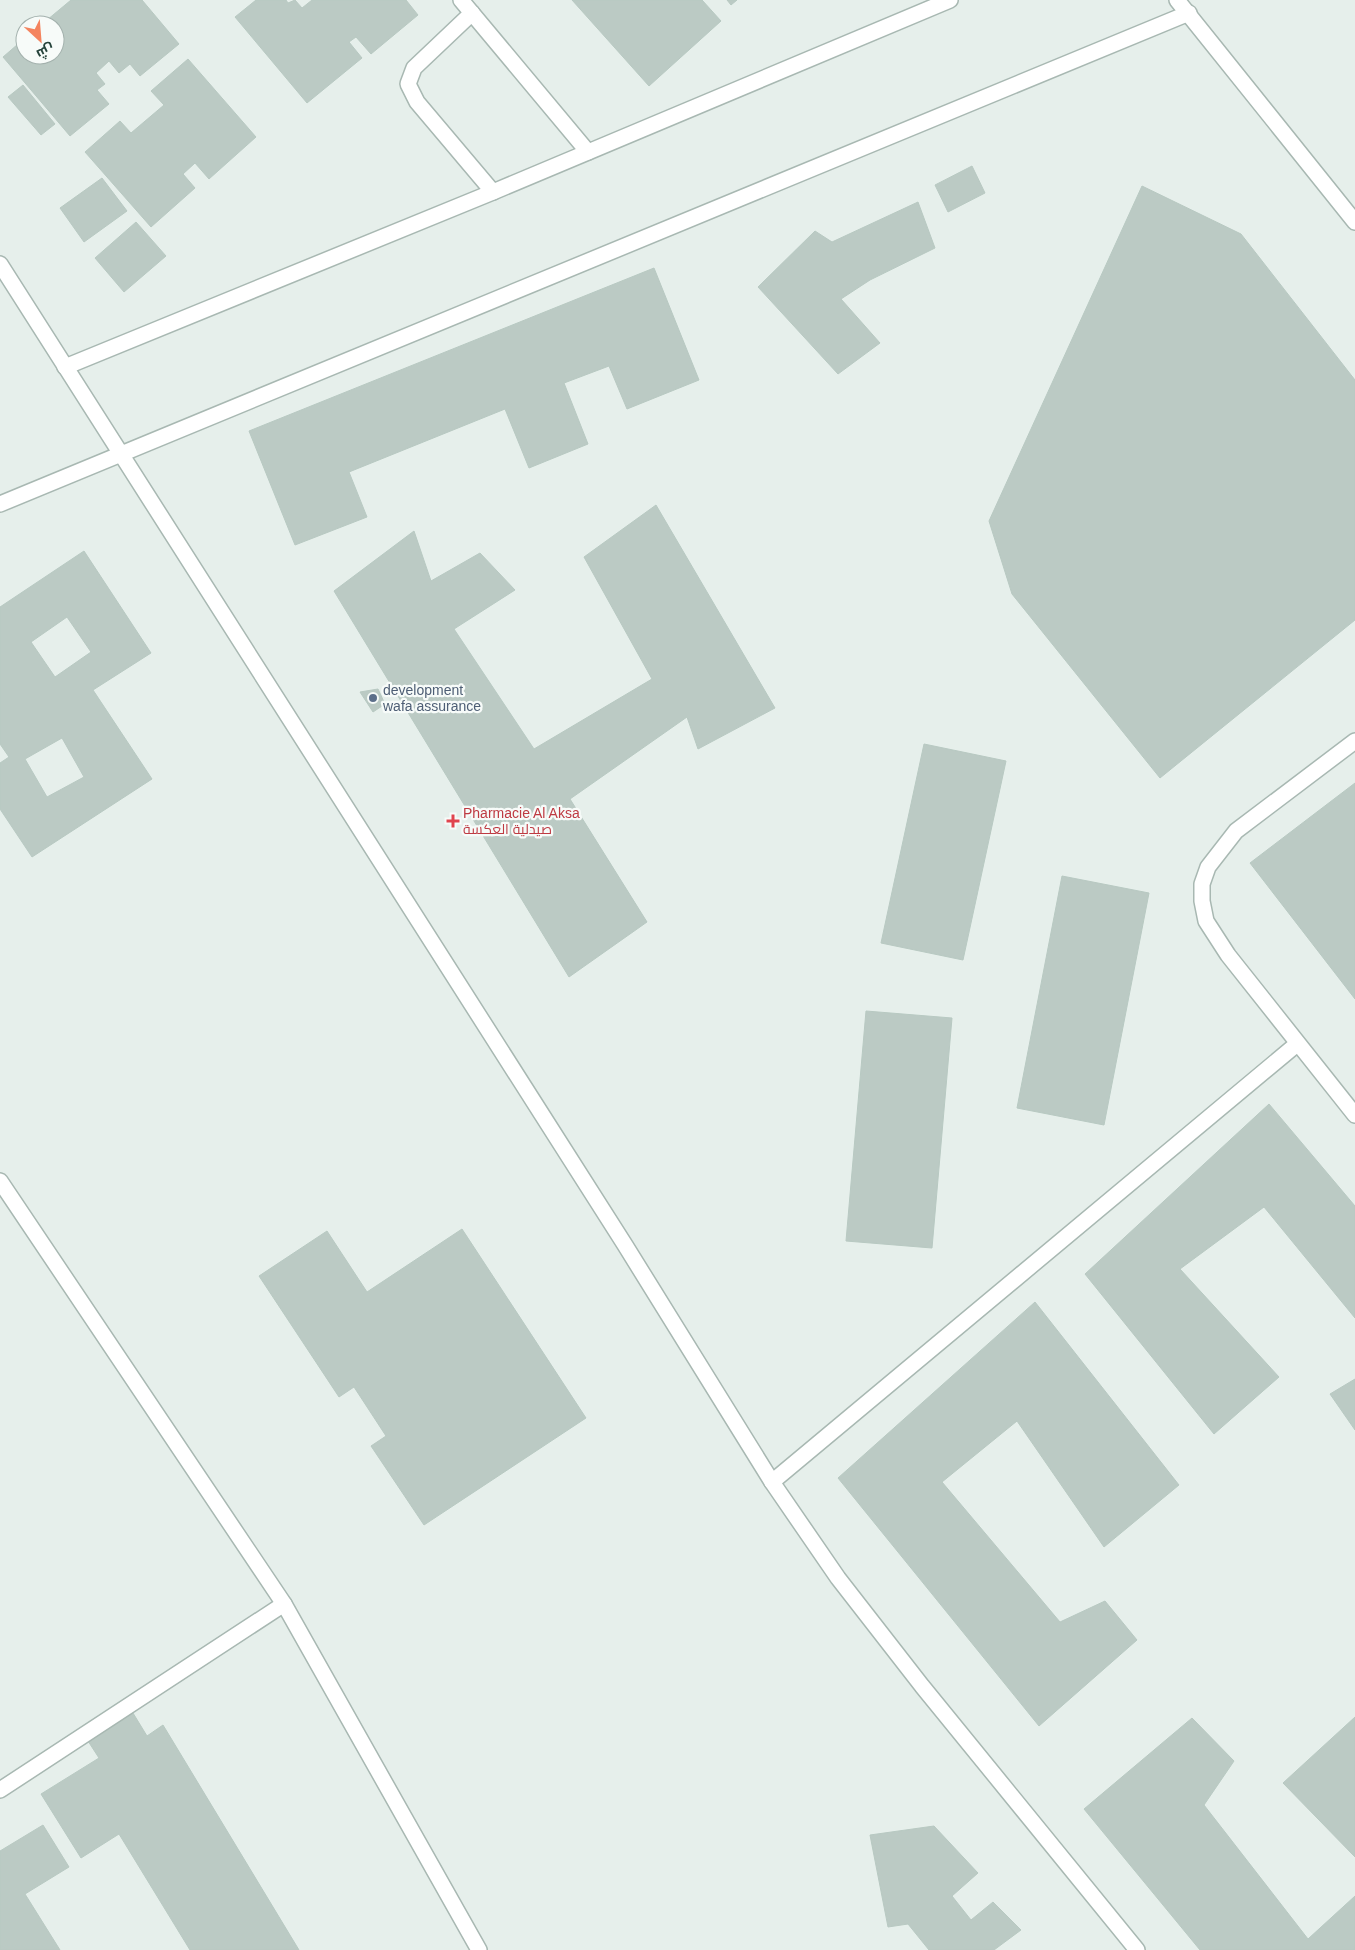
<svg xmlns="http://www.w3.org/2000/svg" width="1355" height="1950" viewBox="0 0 1355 1950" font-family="Helvetica,Cairo,sans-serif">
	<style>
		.building { fill: #bbcac4; stroke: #b8c9c2; fill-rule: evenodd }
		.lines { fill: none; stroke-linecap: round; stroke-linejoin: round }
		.lane-casing { stroke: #a8b8b2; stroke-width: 18 }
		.street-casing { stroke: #a8b8b2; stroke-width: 18 }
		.lane { stroke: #fff; stroke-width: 15 }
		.street { stroke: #fff; stroke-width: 15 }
		.service-dot { fill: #5c6f8a; stroke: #f7fbf9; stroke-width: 2 }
		.health-dot { fill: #e0444e; stroke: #f7fbf9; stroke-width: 2 }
		.labels { text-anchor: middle; stroke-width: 4.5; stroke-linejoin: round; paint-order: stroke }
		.service-label { font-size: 14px; fill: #4e5e75; stroke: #f7fbf9; text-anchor: start }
		.health-label { font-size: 14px; fill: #be3a42; stroke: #f7fbf9; text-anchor: start }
	</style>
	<rect width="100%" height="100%" fill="#e6efeb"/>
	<!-- building -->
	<g class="building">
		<path d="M 71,0 L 142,0 L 179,44 L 140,76 L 130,64 L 119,73 L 109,61 L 96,73 L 105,84 L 97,90 L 109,104 L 70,136 L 3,57 L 25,38 L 25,55 L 55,55 L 55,25 L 41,25 Z"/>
		<path d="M 256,0 L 286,0 L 288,3 L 295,0 L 302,8 L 312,0 L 406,0 L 418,15 L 371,54 L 356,37 L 349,42 L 362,58 L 307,103 L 235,17 Z"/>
		<path d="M 572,0 L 702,0 L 721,21 L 649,86 Z"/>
		<path d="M 727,0 L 737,0 L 731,5 Z"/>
		<path d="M 188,59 L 256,137 L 209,179 L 195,163 L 183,174 L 195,188 L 151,227 L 85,152 L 120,121 L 131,133 L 164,105 L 151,91 Z"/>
		<path d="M 23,85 L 55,124 L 41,135 L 8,97 Z"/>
		<path d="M 972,166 L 985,193 L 948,212 L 935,185 Z"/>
		<path d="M 102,178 L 127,211 L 84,242 L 60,208 Z"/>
		<path d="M 1142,186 L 1241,234 L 1355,380 L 1355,620 L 1160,778 L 1012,594 L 989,521 Z"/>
		<path d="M 918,202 L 935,248 L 870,280 L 841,299 L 880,343 L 838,374 L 758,287 L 815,231 L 832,242 Z"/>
		<path d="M 136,222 L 166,256 L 124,292 L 95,258 Z"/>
		<path d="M 654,268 L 699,380 L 627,409 L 609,366 L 564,383 L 588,444 L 529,468 L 505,409 L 349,472 L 367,517 L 295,545 L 249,431 Z"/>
		<path d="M 656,505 L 775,708 L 698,749 L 687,717 L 570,799 L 647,922 L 569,977 L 334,591 L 414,531 L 431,581 L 480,553 L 515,590 L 454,629 L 534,749 L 652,679 L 584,557 Z"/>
		<path d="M 84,551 L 151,653 L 93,690 L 152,779 L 32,857 L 0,809 L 0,763 L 9,757 L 0,744 L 0,607 ZM 67,617 L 91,652 L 55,677 L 31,642 ZM 62,738 L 84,777 L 47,797 L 25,759 Z"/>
		<path d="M 378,689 L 385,704 L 373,712 L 360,692 Z"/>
		<path d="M 924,744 L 1006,761 L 963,960 L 881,943 Z"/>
		<path d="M 1355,783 L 1355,999 L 1250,863 Z"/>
		<path d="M 1062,876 L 1149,893 L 1104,1125 L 1017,1108 Z"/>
		<path d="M 866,1011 L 952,1018 L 932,1248 L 846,1241 Z"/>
		<path d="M 1269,1104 L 1355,1206 L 1355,1318 L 1264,1207 L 1180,1269 L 1279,1377 L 1214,1434 L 1085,1274 Z"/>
		<path d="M 462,1229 L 586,1418 L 424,1525 L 371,1446 L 386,1436 L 354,1387 L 339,1397 L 259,1276 L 327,1231 L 367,1292 Z"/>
		<path d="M 1035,1302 L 1179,1485 L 1104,1547 L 1017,1421 L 942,1482 L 1060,1622 L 1105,1601 L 1137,1640 L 1039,1726 L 838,1478 Z"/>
		<path d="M 1355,1379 L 1355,1430 L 1330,1394 Z"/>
		<path d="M 133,1713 L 147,1736 L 163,1725 L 299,1950 L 190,1950 L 119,1834 L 81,1858 L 41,1794 L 99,1758 L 88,1741 Z"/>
		<path d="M 1355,1717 L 1355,1857 L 1283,1783 Z"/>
		<path d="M 1192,1718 L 1234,1761 L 1204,1805 L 1308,1939 L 1355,1896 L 1355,1950 L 1200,1950 L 1084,1809 Z"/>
		<path d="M 43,1825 L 69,1867 L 25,1894 L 60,1950 L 0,1950 L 0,1851 Z"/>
		<path d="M 934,1826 L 978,1873 L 952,1896 L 971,1920 L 993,1902 L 1021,1930 L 994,1950 L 929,1950 L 908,1924 L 888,1927 L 870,1835 Z"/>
	</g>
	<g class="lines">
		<!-- lane casing -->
		<g class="lane-casing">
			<path id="lane" d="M 472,13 L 414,68 L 408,84 L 417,102 L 493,192"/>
		</g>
		<!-- street casing -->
		<g class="street-casing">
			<g id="street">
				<path d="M 461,0 L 588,152"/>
				<path d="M 1177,0 L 1355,222"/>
				<path d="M 0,264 L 625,1245 L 772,1482 L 838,1578 L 922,1686 L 1137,1950"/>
				<path d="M 65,367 L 493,192 L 950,0"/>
				<path d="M 0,504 L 1189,13"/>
				<path d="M 1355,741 L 1236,831 L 1208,867 L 1202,884 L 1202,901 L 1206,921 L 1228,955 L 1355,1115"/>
				<path d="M 0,1181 L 284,1604 L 479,1950"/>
				<path d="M 772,1482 L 1297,1044"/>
				<path d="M 0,1790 L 284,1604"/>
			</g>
		</g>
		<!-- lane -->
		<use href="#lane" class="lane"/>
		<!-- street -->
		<use href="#street" class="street"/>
	</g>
	<!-- markers -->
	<circle class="service-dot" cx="373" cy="698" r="5"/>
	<path class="health-dot" d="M450.5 813.5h5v5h5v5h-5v5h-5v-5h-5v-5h5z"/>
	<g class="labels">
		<!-- service labels -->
		<g class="service-label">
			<text x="383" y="695">development<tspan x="383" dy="16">wafa assurance</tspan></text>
		</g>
		<!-- health labels -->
		<g class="health-label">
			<text x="463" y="818">Pharmacie Al Aksa<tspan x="463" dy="16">صيدلية العكسة</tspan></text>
		</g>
	</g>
	<!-- north arrow -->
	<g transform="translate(40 40) rotate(154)"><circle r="24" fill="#f7fbf9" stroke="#a3b1ad"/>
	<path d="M0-4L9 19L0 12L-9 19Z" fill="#f4845f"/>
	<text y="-8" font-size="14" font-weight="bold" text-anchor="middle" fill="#24423a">ش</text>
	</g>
</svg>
